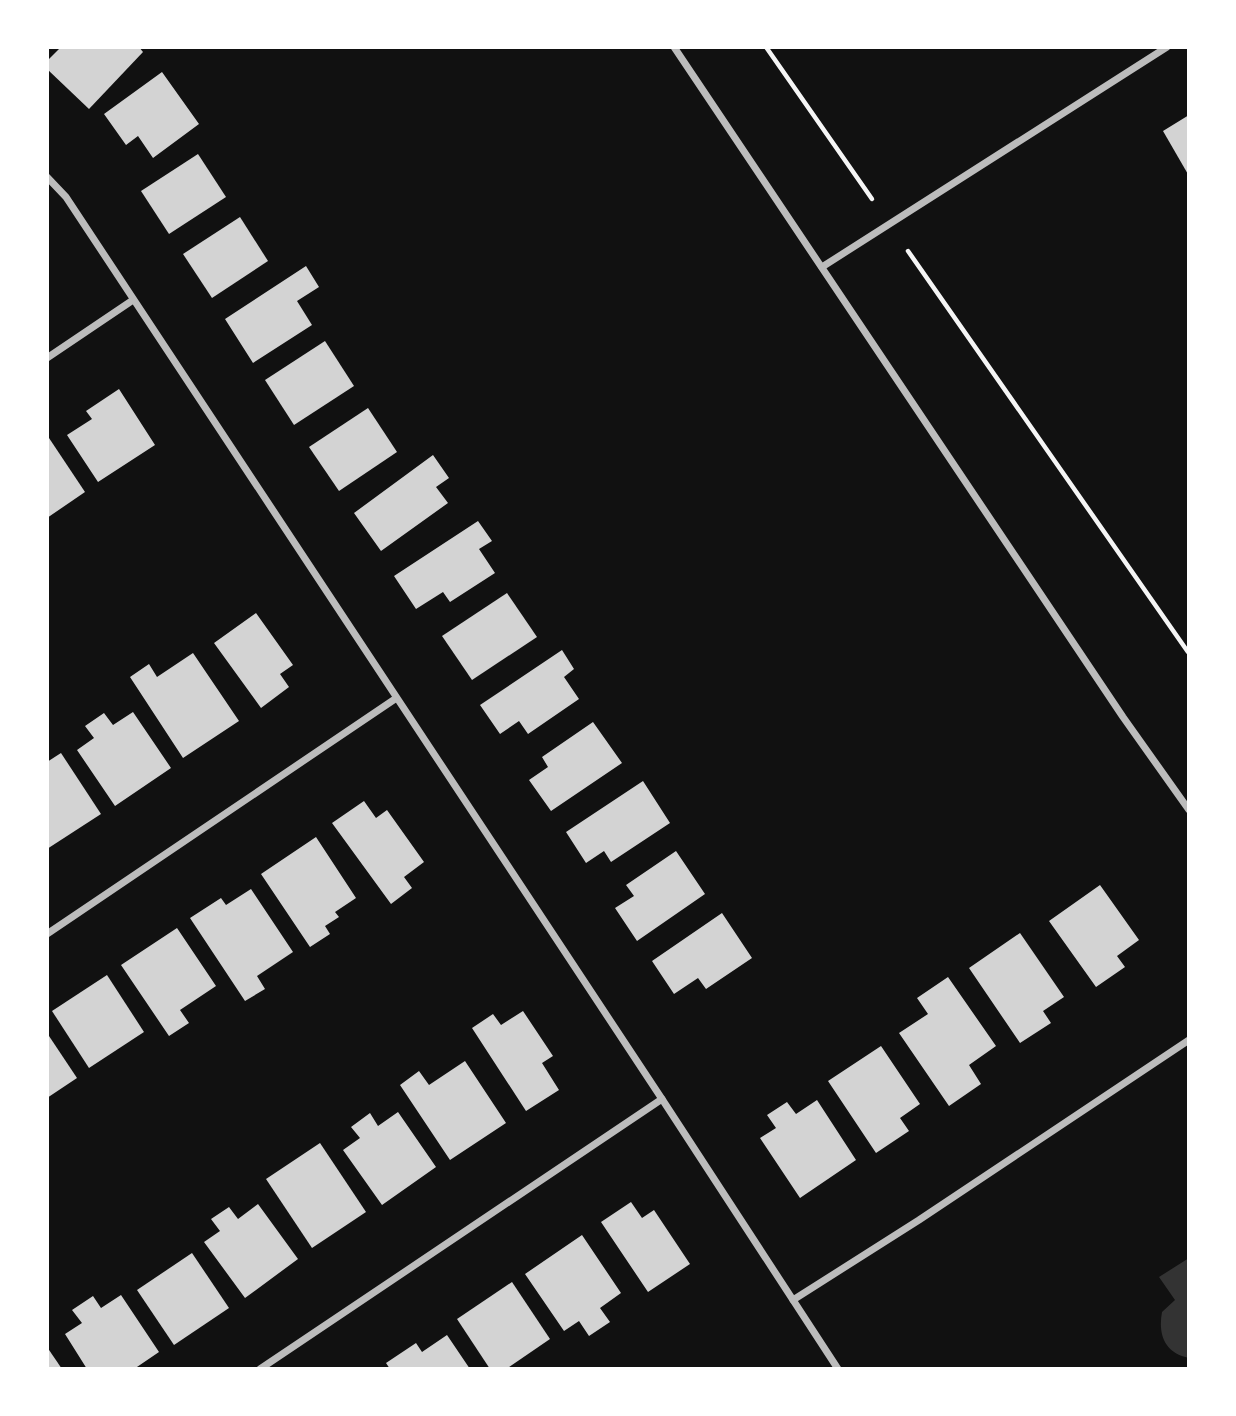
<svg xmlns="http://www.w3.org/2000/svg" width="1236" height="1416" viewBox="0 0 1236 1416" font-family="'Work Sans',sans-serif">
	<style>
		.water { fill: #333 }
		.building { fill: #d3d3d3 }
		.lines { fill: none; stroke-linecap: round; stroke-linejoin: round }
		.path { stroke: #f5f5f5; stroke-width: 4.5 }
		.minor { stroke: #bcbcbc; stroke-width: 7 }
	</style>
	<rect width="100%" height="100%" fill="#111"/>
	<!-- water -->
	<path class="water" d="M 1189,1258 L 1189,1358 C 1164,1353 1158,1334 1162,1312 L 1175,1300 L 1159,1277 Z"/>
	<!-- building -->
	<g class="building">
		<path d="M 61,47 L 139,47 L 143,52 L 89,109 L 47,69 L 47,61 Z"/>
		<path d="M 162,72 L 199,124 L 153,158 L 138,136 L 126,145 L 104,114 Z"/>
		<path d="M 1189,115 L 1189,176 L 1163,131 Z"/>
		<path d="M 198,154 L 226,197 L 169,234 L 141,191 Z"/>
		<path d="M 240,217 L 268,261 L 212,298 L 183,254 Z"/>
		<path d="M 306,266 L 319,287 L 297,301 L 312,325 L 253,363 L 225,319 Z"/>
		<path d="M 325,341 L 354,386 L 294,425 L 265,380 Z"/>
		<path d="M 119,389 L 155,445 L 98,482 L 67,435 L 92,419 L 86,411 Z"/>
		<path d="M 368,408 L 397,452 L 339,491 L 309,447 Z"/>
		<path d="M 49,438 L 85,492 L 47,518 L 47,439 Z"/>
		<path d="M 433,455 L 449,478 L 436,487 L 448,503 L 381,551 L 354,513 Z"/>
		<path d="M 478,521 L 492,541 L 479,549 L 495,573 L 450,602 L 443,592 L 416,609 L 394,576 Z"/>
		<path d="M 507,593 L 537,637 L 472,680 L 442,636 Z"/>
		<path d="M 256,613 L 293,665 L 280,674 L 289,687 L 261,708 L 214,643 Z"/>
		<path d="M 562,650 L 574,669 L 564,677 L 579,699 L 528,734 L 519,721 L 500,734 L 480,705 Z"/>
		<path d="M 193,653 L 239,721 L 183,758 L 130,677 L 149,664 L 157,677 Z"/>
		<path d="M 133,712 L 171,768 L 115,806 L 77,750 L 94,738 L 85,726 L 104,713 L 113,725 Z"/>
		<path d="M 593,722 L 622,763 L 551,811 L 529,780 L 548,767 L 542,757 Z"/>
		<path d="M 61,753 L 101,814 L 47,849 L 47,762 Z"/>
		<path d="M 643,781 L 670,823 L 611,862 L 604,851 L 586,863 L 566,832 Z"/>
		<path d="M 364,801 L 376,818 L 387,810 L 424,862 L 404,877 L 412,888 L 391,904 L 332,823 Z"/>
		<path d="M 316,837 L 356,898 L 335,912 L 339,917 L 325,926 L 330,934 L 310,947 L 261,874 Z"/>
		<path d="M 676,851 L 705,894 L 637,941 L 615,908 L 634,896 L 626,885 Z"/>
		<path d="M 1100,885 L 1139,940 L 1117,956 L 1125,967 L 1096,987 L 1049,921 Z"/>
		<path d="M 251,889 L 293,952 L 257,976 L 265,989 L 245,1001 L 190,918 L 221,898 L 226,905 Z"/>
		<path d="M 722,913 L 752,958 L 706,989 L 698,978 L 674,994 L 652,961 Z"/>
		<path d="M 177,928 L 216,986 L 180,1010 L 189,1023 L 169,1036 L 121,965 Z"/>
		<path d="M 1020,933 L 1064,997 L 1043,1011 L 1051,1023 L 1020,1043 L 969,968 Z"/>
		<path d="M 107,975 L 144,1032 L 89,1068 L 52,1011 Z"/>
		<path d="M 948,977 L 996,1046 L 969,1065 L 981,1084 L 949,1106 L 899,1033 L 928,1014 L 917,998 Z"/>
		<path d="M 523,1011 L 553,1056 L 542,1063 L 559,1090 L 526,1111 L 472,1028 L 493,1014 L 501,1025 Z"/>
		<path d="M 47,1033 L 77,1078 L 47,1098 Z"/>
		<path d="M 881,1046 L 920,1104 L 900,1118 L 909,1131 L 876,1153 L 828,1081 Z"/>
		<path d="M 465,1061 L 506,1123 L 450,1160 L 400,1085 L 419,1071 L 429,1085 Z"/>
		<path d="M 817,1100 L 856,1160 L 800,1198 L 760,1138 L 776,1128 L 767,1115 L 787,1102 L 796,1114 Z"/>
		<path d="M 398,1112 L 436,1167 L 382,1205 L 343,1150 L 360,1138 L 351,1127 L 370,1113 L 378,1126 Z"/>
		<path d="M 320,1143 L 366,1212 L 312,1248 L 266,1179 Z"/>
		<path d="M 631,1202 L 642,1218 L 654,1210 L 690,1264 L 648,1292 L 601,1222 Z"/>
		<path d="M 258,1204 L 298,1259 L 245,1298 L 204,1242 L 220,1231 L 211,1219 L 229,1207 L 238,1219 Z"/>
		<path d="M 582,1235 L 621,1293 L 600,1308 L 610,1322 L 589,1336 L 579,1321 L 564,1331 L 525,1274 Z"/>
		<path d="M 192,1253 L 229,1308 L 174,1345 L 137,1290 Z"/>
		<path d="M 512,1282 L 550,1339 L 506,1369 L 490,1369 L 457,1319 Z"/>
		<path d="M 121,1295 L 159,1352 L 134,1369 L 87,1369 L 65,1334 L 82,1323 L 72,1310 L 93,1296 L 101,1308 Z"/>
		<path d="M 447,1335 L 470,1369 L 390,1369 L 386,1363 L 416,1343 L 422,1352 Z"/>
		<path d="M 47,1347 L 62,1369 L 47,1369 Z"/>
	</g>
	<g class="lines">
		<!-- path -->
		<g class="path">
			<path d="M 766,47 L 872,199"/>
			<path d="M 908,251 L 1188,652"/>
		</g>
		<!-- minor -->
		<g class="minor">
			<path d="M 674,47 L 1123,717 L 1189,810"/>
			<path d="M 47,177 L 66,197 L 662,1099 L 838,1369"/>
			<path d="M 822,267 L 1167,47"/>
			<path d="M 47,358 L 133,300"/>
			<path d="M 47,934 L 395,699"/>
			<path d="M 793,1300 L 919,1220 L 1189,1040"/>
			<path d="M 260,1369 L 662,1099"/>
		</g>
	</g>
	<!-- border -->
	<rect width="1236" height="1416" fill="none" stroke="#ffffff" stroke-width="98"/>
</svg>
